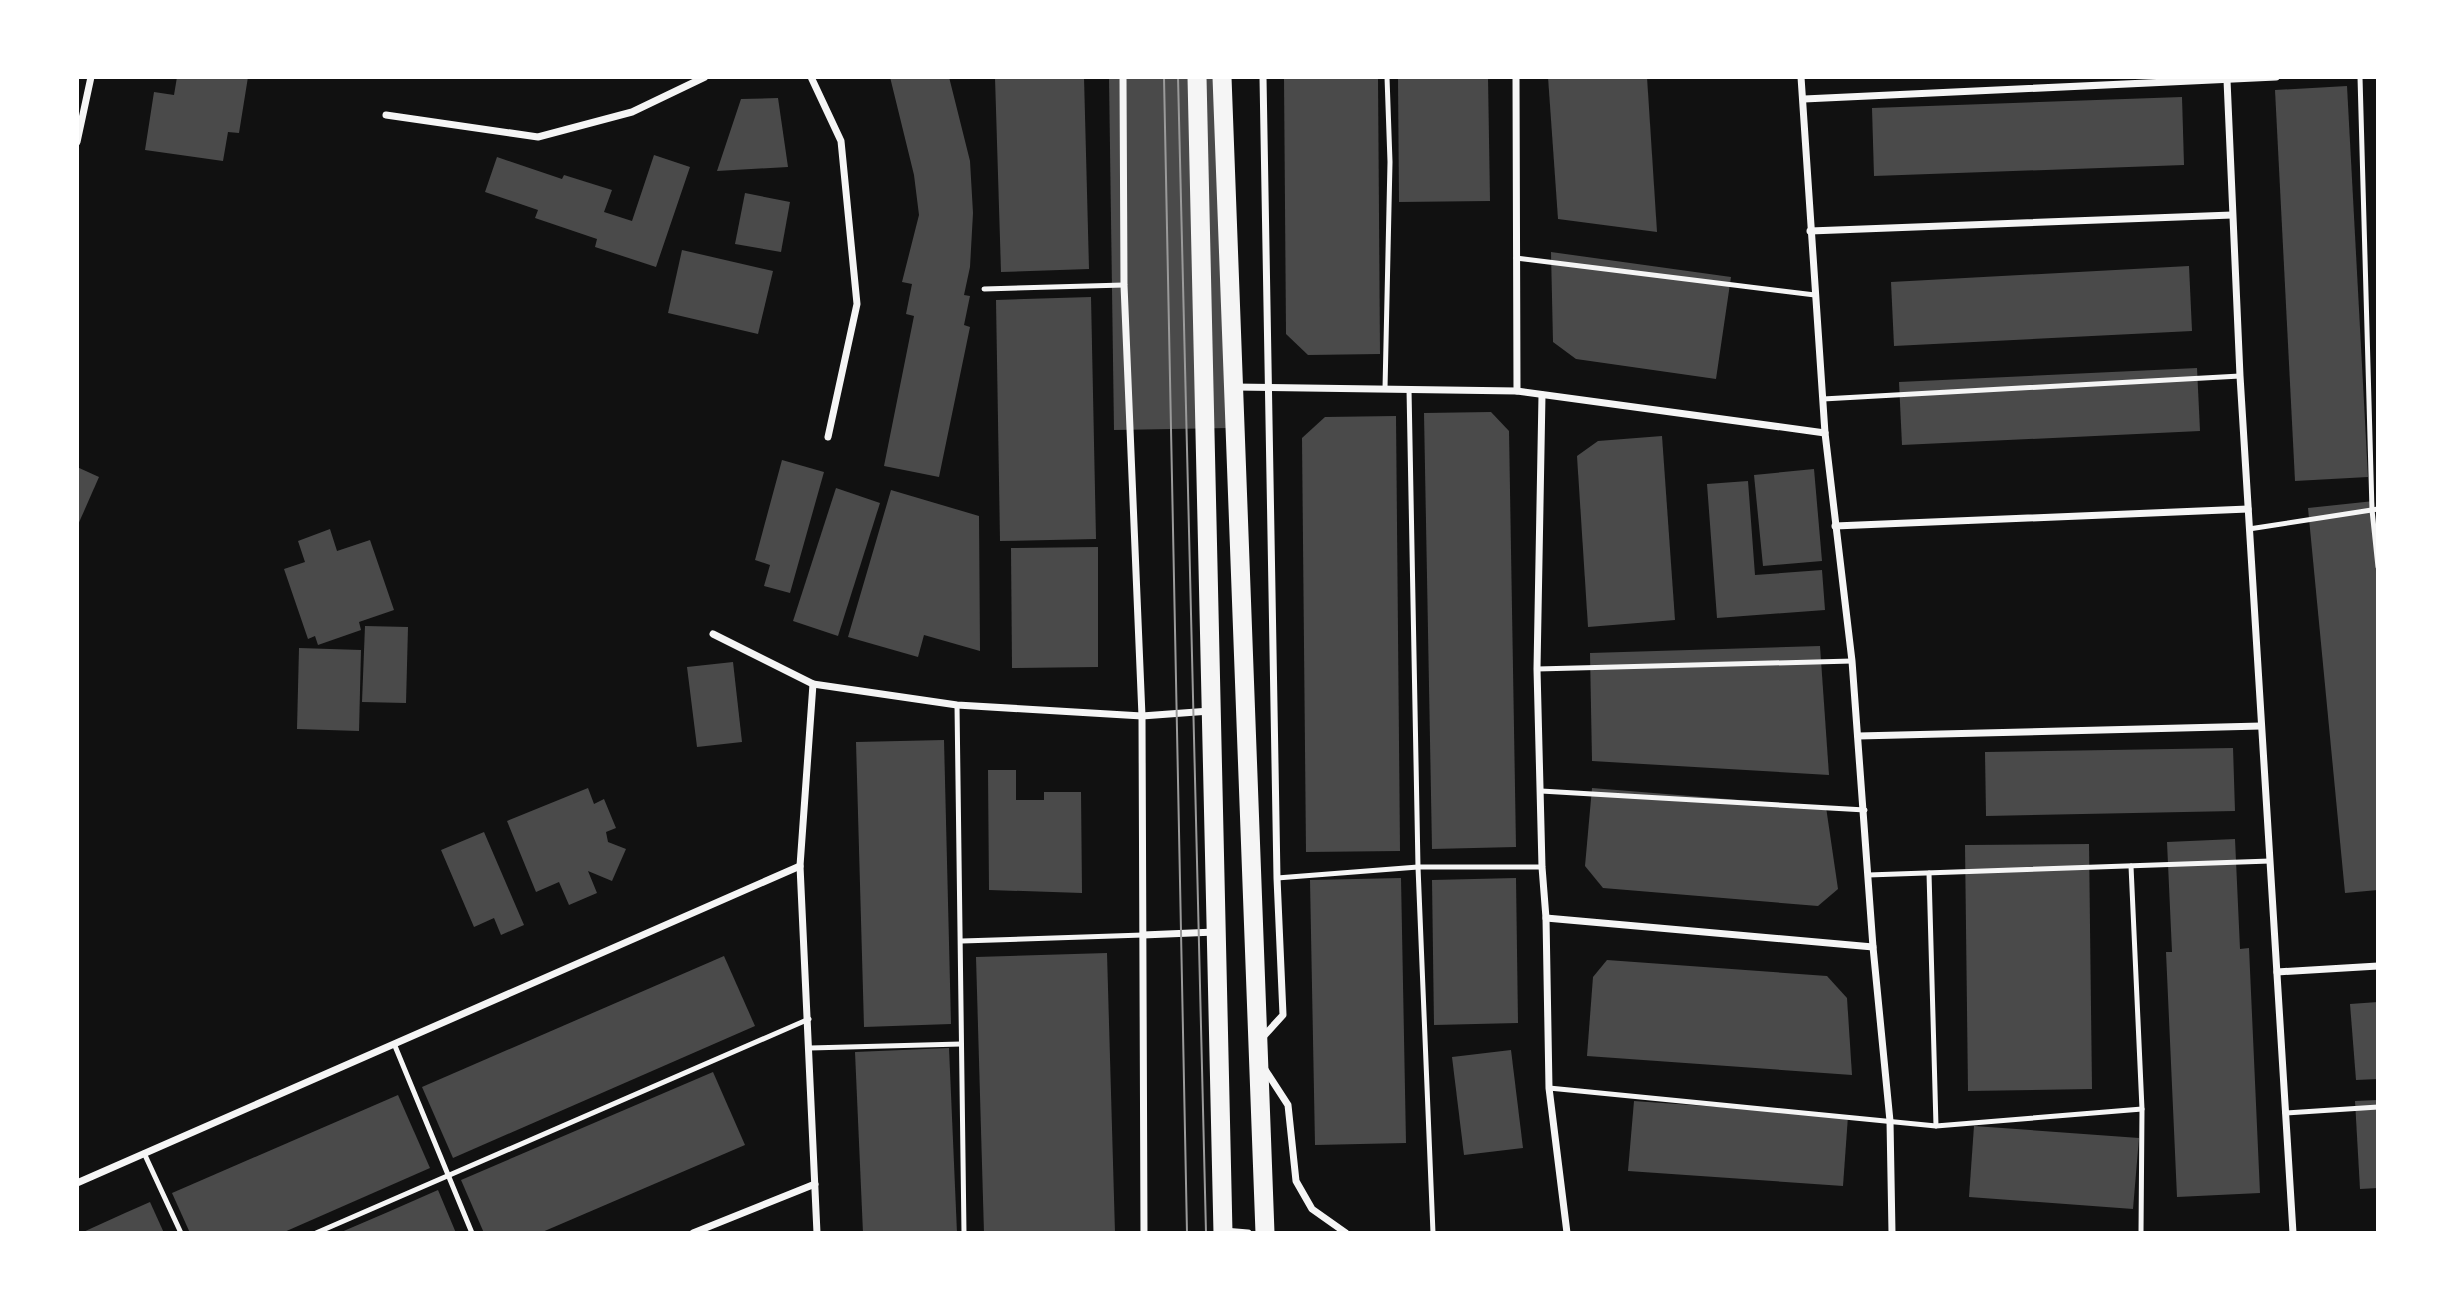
<svg xmlns="http://www.w3.org/2000/svg" width="2455" height="1310" viewBox="0 0 2455 1310" font-family="Poppins,sans-serif">
	<style>
		.building { fill: #4a4a4a }
		.lines { fill: none; stroke-linecap: round; stroke-linejoin: round }
		.service { stroke: #f5f5f5; stroke-width: 5 }
		.minor { stroke: #f5f5f5; stroke-width: 7 }
		.trunk { stroke: #f5f5f5; stroke-width: 19 }
		.tram { stroke: #9a9a9a; stroke-width: 2 }
	</style>
	<rect width="100%" height="100%" fill="#111"/>
	<!-- building -->
	<g class="building">
		<path d="M 177,77 L 248,77 L 239,133 L 228,132 L 223,161 L 145,150 L 154,92 L 174,95 Z"/>
		<path d="M 890,77 L 949,77 L 970,161 L 973,213 L 970,267 L 964,295 L 970,296 L 964,325 L 970,327 L 939,477 L 884,466 L 914,316 L 906,314 L 912,284 L 902,282 L 919,215 L 914,175 Z"/>
		<path d="M 995,77 L 1084,77 L 1089,269 L 1001,272 Z"/>
		<path d="M 1109,77 L 1224,77 L 1229,428 L 1114,430 Z"/>
		<path d="M 1284,77 L 1378,77 L 1380,354 L 1308,355 L 1286,334 Z"/>
		<path d="M 1398,77 L 1488,77 L 1490,201 L 1399,202 Z"/>
		<path d="M 1548,77 L 1647,77 L 1657,232 L 1558,219 Z"/>
		<path d="M 2347,86 L 2368,477 L 2295,481 L 2275,90 Z"/>
		<path d="M 2182,97 L 2184,165 L 1874,176 L 1872,108 Z"/>
		<path d="M 778,98 L 788,167 L 717,171 L 741,99 Z"/>
		<path d="M 654,155 L 690,167 L 656,267 L 595,247 L 597,239 L 535,218 L 538,210 L 485,192 L 497,157 L 562,179 L 564,175 L 612,190 L 604,212 L 632,221 Z"/>
		<path d="M 745,193 L 790,202 L 781,252 L 735,244 Z"/>
		<path d="M 682,250 L 773,271 L 758,334 L 668,313 Z"/>
		<path d="M 1551,252 L 1731,277 L 1716,379 L 1576,359 L 1553,342 Z"/>
		<path d="M 2189,266 L 2192,331 L 1894,346 L 1891,282 Z"/>
		<path d="M 1091,297 L 1096,539 L 1000,541 L 996,300 Z"/>
		<path d="M 2197,368 L 2200,431 L 1902,445 L 1899,382 Z"/>
		<path d="M 1491,412 L 1509,431 L 1516,847 L 1432,849 L 1424,413 Z"/>
		<path d="M 1396,416 L 1400,851 L 1306,852 L 1302,438 L 1325,417 Z"/>
		<path d="M 1662,436 L 1675,620 L 1588,627 L 1577,456 L 1598,441 Z"/>
		<path d="M 782,460 L 824,472 L 790,593 L 764,586 L 770,565 L 755,560 Z"/>
		<path d="M 77,467 L 99,477 L 77,527 Z"/>
		<path d="M 1814,469 L 1822,561 L 1763,566 L 1754,475 Z"/>
		<path d="M 1748,481 L 1755,575 L 1822,570 L 1825,610 L 1717,618 L 1707,484 Z"/>
		<path d="M 836,488 L 880,503 L 838,636 L 793,621 Z"/>
		<path d="M 891,490 L 979,516 L 980,651 L 924,635 L 918,657 L 848,637 Z"/>
		<path d="M 2374,501 L 2378,543 L 2378,890 L 2345,893 L 2308,508 Z"/>
		<path d="M 330,529 L 337,551 L 370,540 L 394,610 L 359,622 L 361,630 L 318,645 L 315,636 L 308,639 L 284,569 L 305,562 L 298,541 Z"/>
		<path d="M 1098,547 L 1098,667 L 1012,668 L 1011,548 Z"/>
		<path d="M 365,626 L 408,627 L 406,703 L 362,702 Z"/>
		<path d="M 1820,646 L 1829,775 L 1592,761 L 1590,653 Z"/>
		<path d="M 299,648 L 361,650 L 359,731 L 297,729 Z"/>
		<path d="M 733,662 L 742,742 L 697,747 L 687,667 Z"/>
		<path d="M 944,740 L 951,1024 L 864,1027 L 856,742 Z"/>
		<path d="M 2233,748 L 2235,811 L 1986,816 L 1985,752 Z"/>
		<path d="M 988,770 L 1016,770 L 1016,800 L 1044,800 L 1044,792 L 1081,792 L 1082,893 L 989,890 Z"/>
		<path d="M 588,788 L 594,804 L 604,799 L 616,828 L 606,832 L 608,842 L 626,849 L 612,881 L 588,871 L 597,893 L 569,905 L 559,882 L 536,892 L 507,821 Z"/>
		<path d="M 1592,788 L 1826,807 L 1838,889 L 1818,906 L 1603,888 L 1585,866 Z"/>
		<path d="M 484,832 L 524,925 L 501,935 L 494,918 L 474,927 L 441,850 Z"/>
		<path d="M 2235,839 L 2240,949 L 2249,948 L 2260,1193 L 2177,1197 L 2166,952 L 2172,952 L 2167,842 Z"/>
		<path d="M 2089,844 L 2092,1089 L 1968,1091 L 1965,845 Z"/>
		<path d="M 1401,878 L 1406,1143 L 1315,1145 L 1310,880 Z"/>
		<path d="M 1516,878 L 1518,1023 L 1434,1025 L 1432,880 Z"/>
		<path d="M 1107,953 L 1115,1233 L 984,1233 L 976,957 Z"/>
		<path d="M 724,956 L 755,1026 L 453,1158 L 422,1087 Z"/>
		<path d="M 1607,960 L 1827,976 L 1847,998 L 1852,1075 L 1587,1056 L 1593,977 Z"/>
		<path d="M 2378,1002 L 2378,1079 L 2356,1080 L 2350,1004 Z"/>
		<path d="M 949,1048 L 957,1233 L 863,1233 L 855,1052 Z"/>
		<path d="M 1511,1050 L 1523,1148 L 1464,1155 L 1452,1057 Z"/>
		<path d="M 713,1072 L 745,1145 L 540,1233 L 484,1233 L 461,1180 Z"/>
		<path d="M 398,1095 L 430,1168 L 282,1233 L 190,1233 L 172,1193 Z"/>
		<path d="M 2378,1100 L 2378,1188 L 2360,1189 L 2355,1101 Z"/>
		<path d="M 1634,1101 L 1848,1116 L 1843,1186 L 1628,1171 Z"/>
		<path d="M 1974,1126 L 2139,1138 L 2133,1209 L 1969,1197 Z"/>
		<path d="M 438,1190 L 456,1233 L 339,1233 L 388,1212 Z"/>
		<path d="M 150,1202 L 164,1233 L 81,1233 L 125,1213 Z"/>
	</g>
	<g class="lines">
		<!-- service -->
		<g class="service">
			<path d="M 2360,77 L 2372,510 L 2378,567"/>
			<path d="M 1516,258 L 1815,295"/>
			<path d="M 984,289 L 1124,285"/>
			<path d="M 1385,389 L 1390,162 L 1387,77"/>
			<path d="M 1409,389 L 1418,867 L 1433,1233"/>
			<path d="M 1823,399 L 2240,376"/>
			<path d="M 2249,529 L 2378,509"/>
			<path d="M 1537,669 L 1852,661"/>
			<path d="M 957,705 L 964,1233"/>
			<path d="M 1541,791 L 1865,810"/>
			<path d="M 2131,866 L 2142,1109 L 2141,1233"/>
			<path d="M 1929,873 L 1936,1126"/>
			<path d="M 1868,875 L 2270,861"/>
			<path d="M 1277,878 L 1418,867 L 1542,867"/>
			<path d="M 962,941 L 1143,935"/>
			<path d="M 395,1046 L 472,1233"/>
			<path d="M 810,1048 L 961,1044"/>
			<path d="M 1549,1088 L 1936,1126 L 2142,1109"/>
			<path d="M 2285,1113 L 2378,1107"/>
			<path d="M 144,1153 L 181,1233"/>
			<path d="M 316,1233 L 809,1019"/>
		</g>
		<!-- minor -->
		<g class="minor">
			<path d="M 811,77 L 841,141 L 857,304 L 828,437"/>
			<path d="M 1123,77 L 1124,285 L 1142,716 L 1144,1233"/>
			<path d="M 1263,77 L 1277,878 L 1283,1015 L 1263,1037"/>
			<path d="M 1516,77 L 1517,391"/>
			<path d="M 1801,77 L 1825,433 L 1852,661 L 1873,947 L 1890,1121 L 1892,1233"/>
			<path d="M 2227,80 L 2240,376 L 2293,1233"/>
			<path d="M 1804,99 L 2276,77"/>
			<path d="M 386,115 L 538,137 L 632,112 L 705,77"/>
			<path d="M 77,142 L 91,77"/>
			<path d="M 1810,231 L 2232,215"/>
			<path d="M 1234,387 L 1517,391 L 1825,433"/>
			<path d="M 1542,395 L 1537,669 L 1542,867 L 1546,918 L 1549,1088 L 1567,1233"/>
			<path d="M 1835,526 L 2248,509"/>
			<path d="M 713,634 L 813,684 L 957,705 L 1142,716 L 1210,711"/>
			<path d="M 813,684 L 800,866 L 817,1233"/>
			<path d="M 1858,736 L 2261,726"/>
			<path d="M 1546,918 L 1873,947"/>
			<path d="M 1143,935 L 1215,932"/>
			<path d="M 2277,972 L 2378,966"/>
			<path d="M 1264,1068 L 1288,1105 L 1296,1181 L 1312,1209 L 1346,1233"/>
			<path d="M 77,1183 L 800,866"/>
			<path d="M 1224,1231 L 1248,1233"/>
			<path d="M 693,1233 L 815,1184"/>
		</g>
		<!-- trunk -->
		<g class="trunk">
			<path d="M 1197,77 L 1223,1233"/>
			<path d="M 1222,77 L 1265,1233"/>
		</g>
		<!-- tram -->
		<g class="tram">
			<path d="M 1164,77 L 1187,1233"/>
			<path d="M 1178,77 L 1206,1233"/>
		</g>
	</g>
	<!-- border -->
	<rect width="2455" height="1310" fill="none" stroke="#ffffff" stroke-width="158"/>
</svg>
